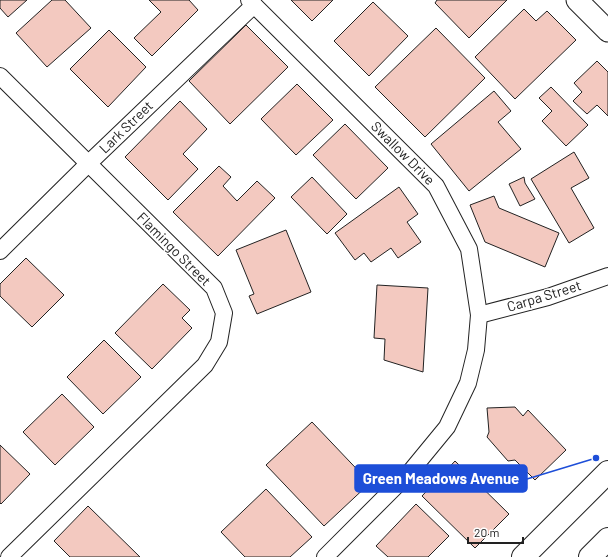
<svg xmlns="http://www.w3.org/2000/svg" width="608" height="557" viewBox="0 0 608 557" font-family="Barlow,sans-serif">
	<style>
		.building { fill: #f3c9c0; stroke: #222 }
		.lines { fill: none; stroke-linecap: round; stroke-linejoin: round }
		.minor-casing { stroke: #222; stroke-width: 18 }
		.tertiary-casing { stroke: #222; stroke-width: 23 }
		.primary-casing { stroke: #222; stroke-width: 24 }
		.minor { stroke: #fff; stroke-width: 16 }
		.tertiary { stroke: #fff; stroke-width: 21 }
		.primary { stroke: #fff; stroke-width: 22 }
		.labels { text-anchor: middle; stroke-width: 3; stroke-linejoin: round; paint-order: stroke }
		.street-label { font-size: 14px; fill: #222; stroke: #fff }
		.leader { fill: none; stroke: #1d4ed8; stroke-width: 1.5 }
		.callout-dot { fill: #1d4ed8; stroke: #fff; stroke-width: 1.5 }
		.callout { fill: #1d4ed8; stroke: #1d4ed8; stroke-width: 1.5 }
		.callout-label { font-size: 15px; text-anchor: middle; font-weight: bold; fill: #fff }
	</style>
	<rect width="100%" height="100%" fill="#fff"/>
	<!-- building -->
	<g class="building">
		<path d="M 0,0 L 27,0 L 8,17 L 0,8 Z"/>
		<path d="M 52,0 L 65,0 L 91,28 L 47,67 L 16,33 Z"/>
		<path d="M 149,0 L 189,0 L 198,10 L 152,56 L 134,38 L 161,12 Z"/>
		<path d="M 291,0 L 333,0 L 312,21 Z"/>
		<path d="M 437,0 L 507,0 L 469,38 L 435,3 Z"/>
		<path d="M 373,2 L 408,36 L 369,76 L 334,41 Z"/>
		<path d="M 524,9 L 536,21 L 547,11 L 576,40 L 515,99 L 475,57 Z"/>
		<path d="M 246,25 L 288,67 L 230,124 L 189,81 Z"/>
		<path d="M 436,28 L 485,78 L 425,137 L 375,87 Z"/>
		<path d="M 109,30 L 146,67 L 108,107 L 70,69 Z"/>
		<path d="M 597,61 L 608,72 L 608,116 L 597,105 L 587,114 L 573,101 L 582,92 L 574,83 Z"/>
		<path d="M 297,84 L 333,120 L 296,155 L 261,119 Z"/>
		<path d="M 551,87 L 588,125 L 566,146 L 542,121 L 552,111 L 539,98 Z"/>
		<path d="M 494,91 L 511,111 L 498,122 L 521,149 L 469,191 L 431,144 Z"/>
		<path d="M 180,101 L 207,129 L 183,154 L 198,169 L 168,200 L 125,157 Z"/>
		<path d="M 345,124 L 388,168 L 356,199 L 313,155 Z"/>
		<path d="M 574,152 L 589,178 L 571,188 L 594,228 L 569,243 L 531,179 Z"/>
		<path d="M 219,166 L 231,177 L 223,186 L 237,201 L 257,181 L 275,198 L 218,256 L 173,212 Z"/>
		<path d="M 312,177 L 347,214 L 327,234 L 291,197 Z"/>
		<path d="M 524,177 L 525,183 L 535,199 L 520,206 L 509,184 Z"/>
		<path d="M 399,187 L 418,214 L 407,222 L 421,242 L 398,258 L 391,248 L 371,262 L 364,253 L 355,260 L 335,233 Z"/>
		<path d="M 494,196 L 499,208 L 559,233 L 545,267 L 485,242 L 470,205 Z"/>
		<path d="M 286,230 L 311,292 L 257,314 L 249,296 L 254,294 L 236,250 Z"/>
		<path d="M 26,258 L 64,295 L 32,327 L 0,296 L 0,284 Z"/>
		<path d="M 163,284 L 190,310 L 182,318 L 192,328 L 152,369 L 115,333 Z"/>
		<path d="M 377,285 L 428,288 L 423,372 L 384,360 L 385,339 L 374,338 Z"/>
		<path d="M 104,340 L 141,377 L 103,414 L 67,377 Z"/>
		<path d="M 62,394 L 94,427 L 55,465 L 23,432 Z"/>
		<path d="M 515,407 L 523,416 L 528,410 L 566,450 L 535,480 L 515,460 L 508,461 L 487,437 L 489,432 L 487,408 Z"/>
		<path d="M 312,422 L 370,483 L 324,526 L 266,465 Z"/>
		<path d="M 0,445 L 30,474 L 1,504 L 0,503 Z"/>
		<path d="M 455,461 L 509,514 L 475,548 L 422,496 Z"/>
		<path d="M 266,489 L 312,537 L 290,557 L 245,557 L 221,532 Z"/>
		<path d="M 416,504 L 449,536 L 428,557 L 388,557 L 376,546 Z"/>
		<path d="M 88,506 L 140,557 L 70,557 L 54,541 Z"/>
	</g>
	<g class="lines">
		<!-- minor casing -->
		<g class="minor-casing">
			<g id="minor">
				<path d="M 249,0 L 436,186 L 469,249 L 479,315 L 476,350 L 468,383 L 447,427 L 410,472 L 325,557"/>
				<path d="M 0,76 L 214,288 L 224,313 L 219,342 L 205,365 L 9,557"/>
				<path d="M 0,251 L 89,163 L 254,5"/>
				<path d="M 479,315 L 548,297 L 608,276"/>
			</g>
		</g>
		<!-- tertiary casing -->
		<g class="tertiary-casing">
			<path id="tertiary" d="M 577,0 L 608,31"/>
		</g>
		<!-- primary casing -->
		<g class="primary-casing">
			<g id="primary">
				<path d="M 523,557 L 608,472"/>
				<path d="M 590,557 L 608,539"/>
			</g>
		</g>
		<!-- minor -->
		<use href="#minor" class="minor"/>
		<!-- tertiary -->
		<use href="#tertiary" class="tertiary"/>
		<!-- primary -->
		<use href="#primary" class="primary"/>
	</g>
	<g class="labels">
		<!-- street labels -->
		<g class="street-label">
			<text transform="translate(126 127) rotate(-44)" y="5">Lark Street</text>
			<text transform="translate(403 153) rotate(45)" y="5">Swallow Drive</text>
			<text transform="translate(174 249) rotate(45)" y="5">Flamingo Street</text>
			<text transform="translate(544 296) rotate(-17)" y="5">Carpa Street</text>
		</g>
	</g>
	<!-- callouts -->
	<path class="leader" d="M596 458L527 479"/>
	<circle class="callout-dot" cx="596" cy="458" r="4"/>
	<rect class="callout" x="355" y="465" width="172" height="27" rx="4"/>
	<g class="callout-label">
		<text x="441" y="484">Green Meadows Avenue</text>
	</g>
	<!-- scale -->
	<path d="M468 537v6h55v-6" fill="none" stroke="#222222" stroke-width="2"/>
	<text x="474" y="537" font-size="12" fill="#222222" stroke="#ffffff" stroke-width="3" paint-order="stroke">20 m</text>
</svg>
